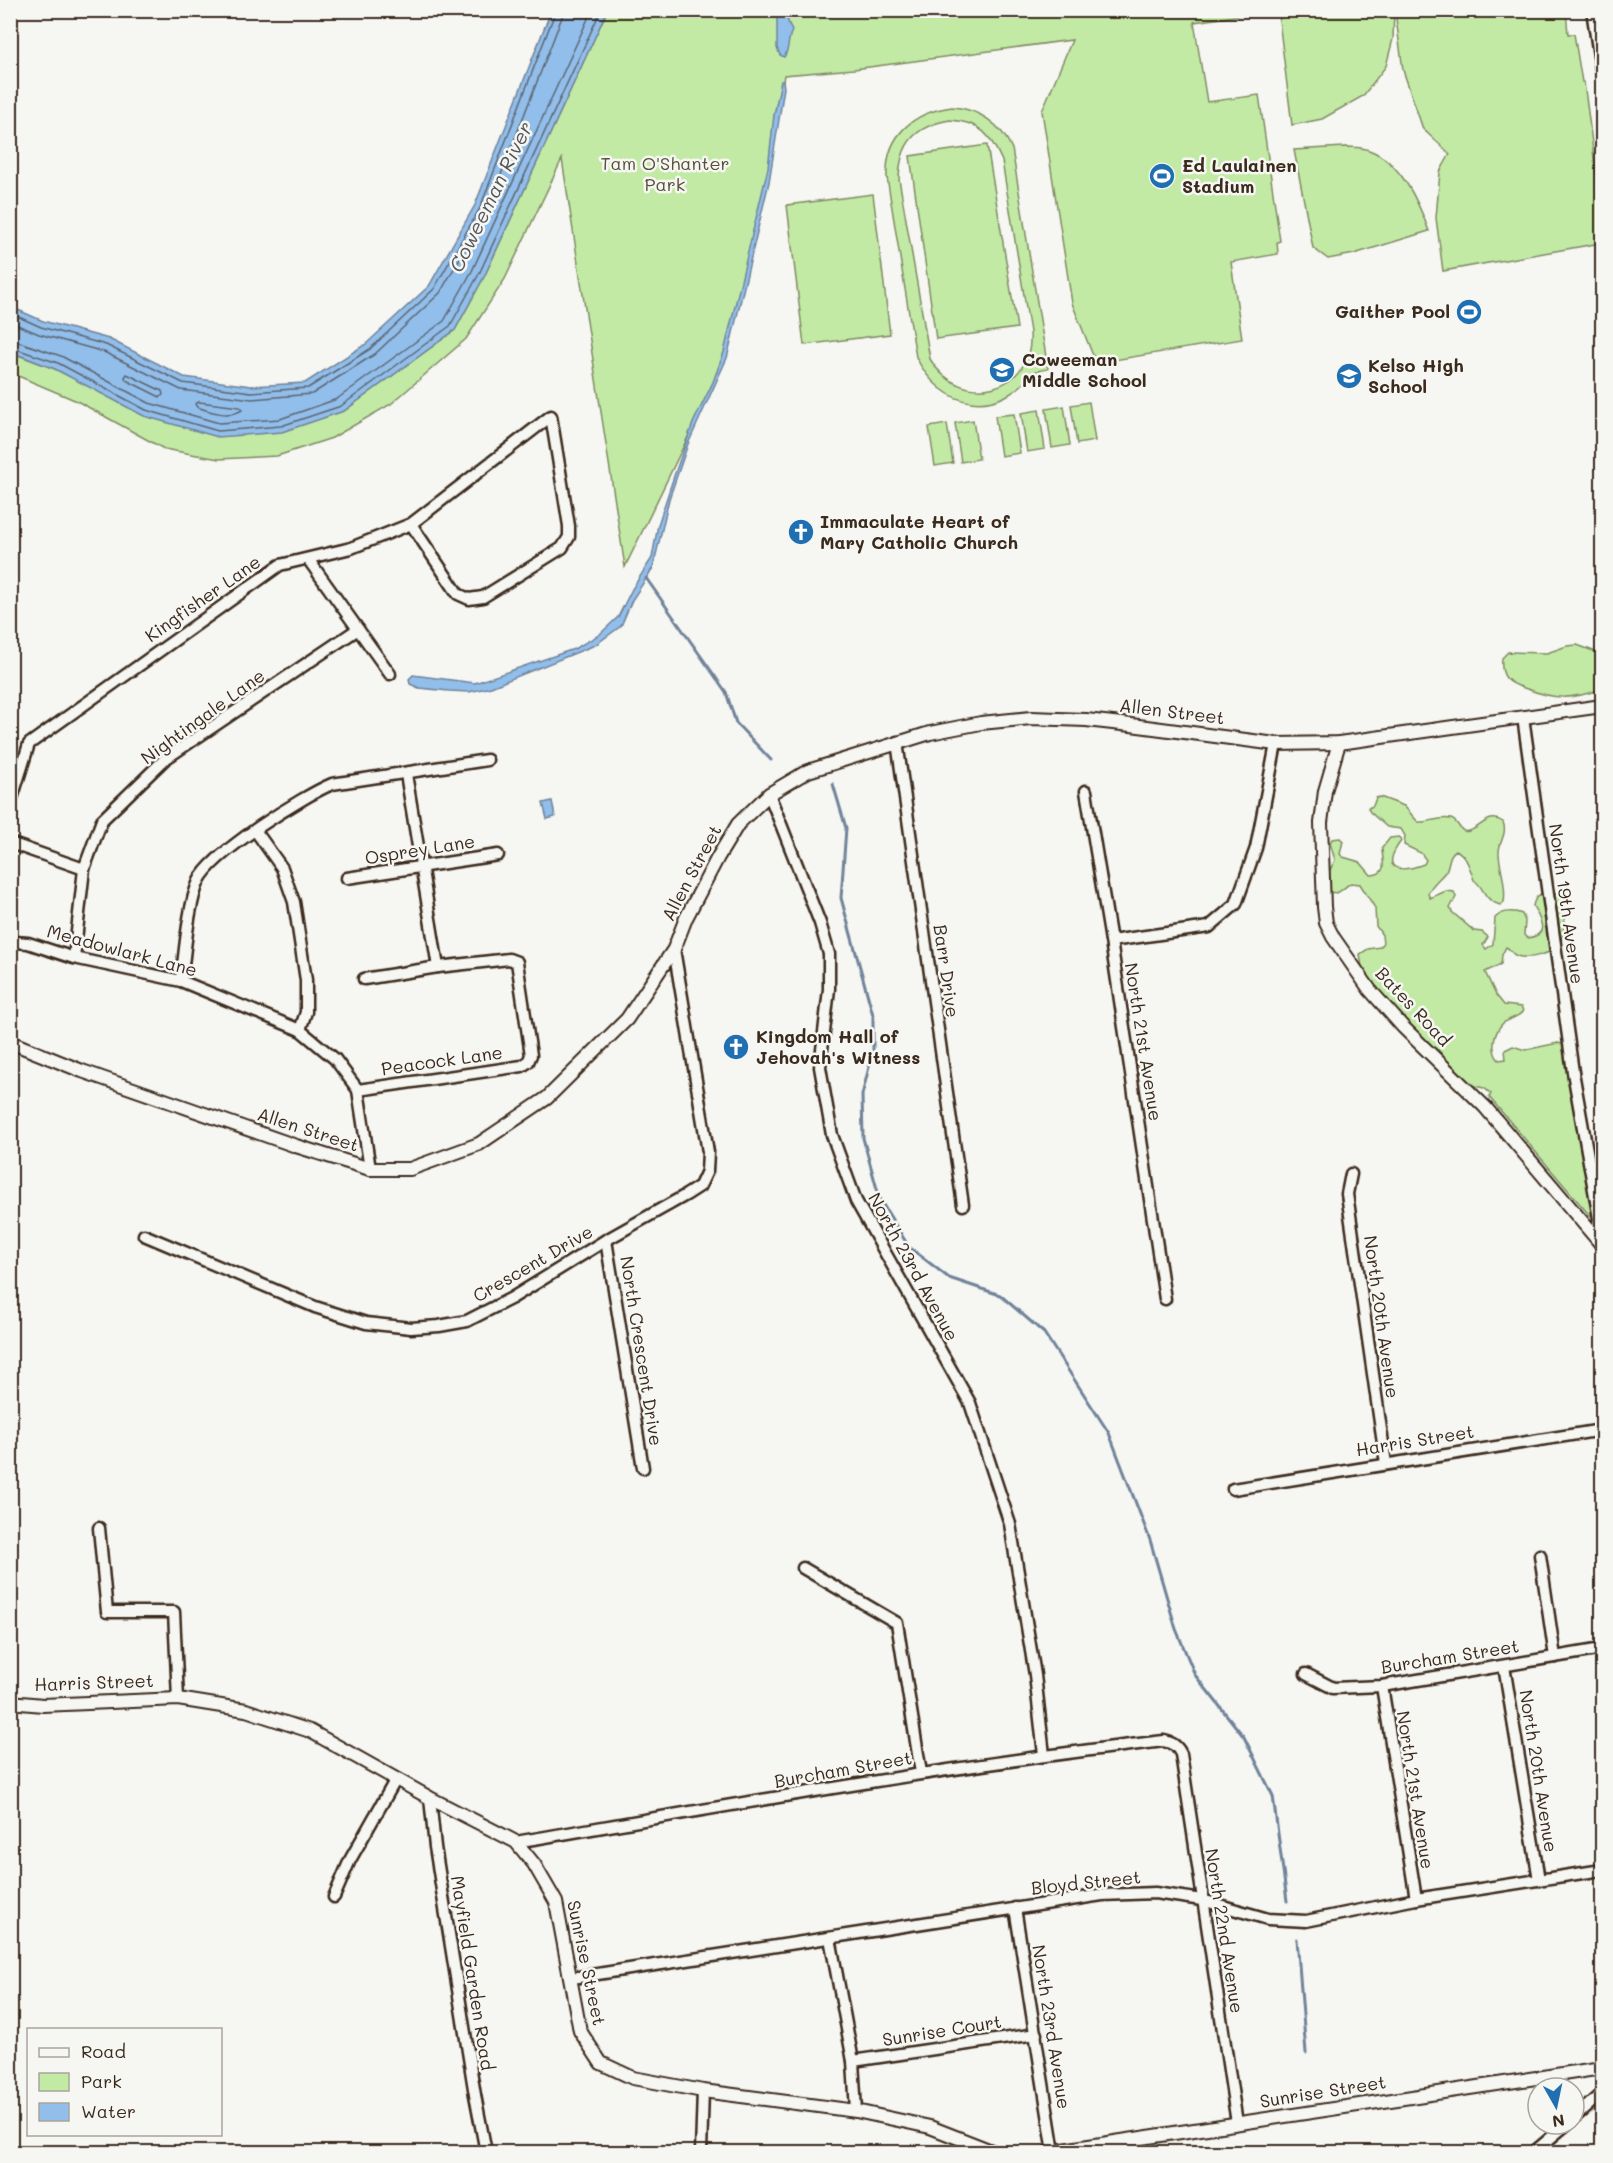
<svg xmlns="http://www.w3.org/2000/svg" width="1613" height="2163" viewBox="0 0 1613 2163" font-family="Mali,sans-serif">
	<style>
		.green { fill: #c2eaa5; stroke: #7e8a62; stroke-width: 1.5; fill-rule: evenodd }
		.water { fill: #91beeb; stroke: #6f8399; stroke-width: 1.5 }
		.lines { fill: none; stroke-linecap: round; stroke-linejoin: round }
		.shore { stroke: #5d6570; stroke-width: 1.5 }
		.stream { stroke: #6f8399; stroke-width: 3 }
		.minor-casing { stroke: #3b2a1e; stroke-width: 15 }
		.tertiary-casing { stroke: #3b2a1e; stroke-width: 16 }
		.minor { stroke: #f6f6f2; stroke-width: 10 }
		.tertiary { stroke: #f6f6f2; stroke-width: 12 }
		.labels { text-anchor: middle; stroke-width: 5; stroke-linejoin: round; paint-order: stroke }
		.park-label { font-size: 18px; fill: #565039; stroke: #f6f6f2 }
		.poi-label { font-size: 18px; font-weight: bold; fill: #3b2a1e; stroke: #f6f6f2; text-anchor: start }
		.street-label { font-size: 18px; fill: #3b2a1e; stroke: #f6f6f2 }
		.water-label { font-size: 20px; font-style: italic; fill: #55565c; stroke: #f6f6f2 }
	</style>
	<rect width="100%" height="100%" fill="#f6f6f2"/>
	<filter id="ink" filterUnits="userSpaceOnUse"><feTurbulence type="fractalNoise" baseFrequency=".0167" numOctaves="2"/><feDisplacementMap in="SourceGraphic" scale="12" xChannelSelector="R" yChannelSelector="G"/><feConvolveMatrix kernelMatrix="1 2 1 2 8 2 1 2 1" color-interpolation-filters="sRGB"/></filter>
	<g filter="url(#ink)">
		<!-- green -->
		<g class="green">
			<path d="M 607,11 L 1251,11 L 1236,16 L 1194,22 L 1207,102 L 1259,95 L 1280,241 L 1277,242 L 1278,254 L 1231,262 L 1242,339 L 1096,363 L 1072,303 L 1042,111 L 1072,40 L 854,69 L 784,75 L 771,161 L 729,343 L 716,379 L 625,567 L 562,159 L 505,279 L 466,339 L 391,404 L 332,438 L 277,456 L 219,459 L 164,449 L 77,401 L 11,373 L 10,352 L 55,369 L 99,391 L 344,411 L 455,330 L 484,277 Z"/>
			<path d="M 1286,11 L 1394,11 L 1393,39 L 1386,66 L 1363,96 L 1322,119 L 1292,125 L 1279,20 Z"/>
			<path d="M 1395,11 L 1566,11 L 1568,34 L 1574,34 L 1582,82 L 1584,82 L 1602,219 L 1602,234 L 1595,244 L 1443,271 L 1436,218 L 1440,172 L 1450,154 L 1423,129 L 1403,70 Z"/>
			<path d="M 952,107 C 979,109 1001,124 1012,149 L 1048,369 L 1033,372 C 998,420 941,409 916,357 L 887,177 C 885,135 914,112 952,107 ZM 950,120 C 980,122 990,134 1002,161 L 1030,332 C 1035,393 960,410 930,359 L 899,179 C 900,143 915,126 950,120 Z"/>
			<path d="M 987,145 L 1017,328 L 936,339 L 910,156 Z"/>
			<path d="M 1345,147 C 1352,147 1362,147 1369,150 C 1401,162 1418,201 1429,231 L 1354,254 L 1328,259 L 1313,248 L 1294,150 Z"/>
			<path d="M 873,194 L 890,334 L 804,345 L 787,205 Z"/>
			<path d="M 1089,402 L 1095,441 L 1077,444 L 1071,405 Z"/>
			<path d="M 1064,406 L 1070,445 L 1052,448 L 1046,409 Z"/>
			<path d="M 1039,410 L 1045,449 L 1027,452 L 1021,413 Z"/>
			<path d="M 1014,414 L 1020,453 L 1001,456 L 995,416 Z"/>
			<path d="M 973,420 L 979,459 L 961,462 L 955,423 Z"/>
			<path d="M 947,424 L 953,463 L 935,466 L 929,427 Z"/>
			<path d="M 1577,645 L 1596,652 L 1602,651 L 1602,689 C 1570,700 1556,700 1524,688 C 1508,683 1500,677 1502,658 L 1508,652 L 1547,653 L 1567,646 Z"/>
			<path d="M 1380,797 L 1404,806 L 1418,822 C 1429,823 1440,816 1451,819 C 1460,822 1459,834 1469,831 C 1482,827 1489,812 1503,822 C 1508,835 1498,842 1499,854 C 1500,871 1507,885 1504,902 L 1500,905 C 1483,900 1485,888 1474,880 C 1470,869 1467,856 1456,850 C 1448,855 1450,863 1446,871 C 1440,879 1431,884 1428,894 L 1430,898 L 1446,891 L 1454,892 L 1456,897 L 1450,908 L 1452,912 L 1474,931 L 1482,932 L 1488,937 L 1483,945 L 1486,949 L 1493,944 L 1495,918 C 1502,911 1513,910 1522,914 L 1525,921 L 1524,935 L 1527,938 C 1551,935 1540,919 1533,906 C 1535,895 1541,893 1551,891 L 1562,897 C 1565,905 1565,936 1560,943 C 1553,954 1529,960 1517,956 C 1511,954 1511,949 1506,947 L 1502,955 L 1501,964 L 1485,972 L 1496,995 L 1504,1005 L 1521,1007 L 1523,1011 C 1518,1018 1509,1018 1502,1024 C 1494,1033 1490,1051 1499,1060 L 1506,1059 L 1505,1050 L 1513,1046 L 1525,1050 L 1558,1043 L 1567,1045 L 1565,1050 L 1592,1212 L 1591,1217 L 1489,1097 L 1491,1094 L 1484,1088 L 1461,1083 L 1445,1066 L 1441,1053 L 1438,1050 L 1420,1045 L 1407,1021 L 1396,1015 L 1362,967 L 1360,954 L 1368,949 L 1380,947 L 1383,944 L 1382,935 L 1376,926 L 1375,908 L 1360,884 L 1351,883 C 1343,887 1338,898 1328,890 L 1327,876 L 1335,860 L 1330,843 L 1332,839 L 1340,838 L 1343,841 L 1340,854 L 1343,857 L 1360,862 L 1371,875 C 1389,874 1382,861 1382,848 L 1390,838 L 1399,837 L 1401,841 C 1380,869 1397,874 1424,864 L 1426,860 L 1421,853 L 1404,845 L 1405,836 L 1401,829 L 1387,827 L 1370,812 L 1368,808 L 1373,806 L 1376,798 Z"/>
		</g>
		<!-- water -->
		<g class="water">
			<path d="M 551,11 L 607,11 L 484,277 L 455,330 L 344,411 L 282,432 L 218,437 L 144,416 L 55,369 L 11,352 L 11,307 L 43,321 L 109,339 L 184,377 L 251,386 L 305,383 L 366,344 L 429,286 L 475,205 Z"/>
			<path d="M 777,11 L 786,11 L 785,14 L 792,31 C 787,40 790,49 784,57 L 780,55 L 777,48 Z"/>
			<path d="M 781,81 L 783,81 L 784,88 L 769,182 L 727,358 L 688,444 L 669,499 L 653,568 L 632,600 L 621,626 L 595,645 L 491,687 L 469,692 L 449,691 L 419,688 L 410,684 L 409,679 L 413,675 L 475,683 L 574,649 L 599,635 L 618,617 L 632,589 L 652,558 L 658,525 L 674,476 L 693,423 L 713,382 L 724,352 L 768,168 L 774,115 Z"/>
			<path d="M 552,801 L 555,817 L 547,819 L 543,803 Z"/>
		</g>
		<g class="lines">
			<!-- shore -->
			<g class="shore">
				<path d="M 10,313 L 41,327 L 106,345 L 183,383 L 251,392 L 308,388 L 370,349 L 434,289 L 480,208 L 556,10"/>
				<path d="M 10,322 L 39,334 L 104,352 L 181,390 L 252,399 L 312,394 L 375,354 L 440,293 L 487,211 L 562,17 L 563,10"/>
				<path d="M 10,339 L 61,356 L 149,403 L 219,423 L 280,419 L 337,399 L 444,321 L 472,271 L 592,10"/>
				<path d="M 10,347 L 58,363 L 146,410 L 218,431 L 281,426 L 341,406 L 450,326 L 479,274 L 601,10"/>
				<path d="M 127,374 L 162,391 L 163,395 L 160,397 L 126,380 L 125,377 Z"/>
				<path d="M 199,402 L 240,407 L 242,410 C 229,418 211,412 197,407 L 195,404 Z"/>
			</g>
			<!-- stream -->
			<g class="stream">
				<path d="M 646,578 L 726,692 L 736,723 L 771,760"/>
				<path d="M 833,784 L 846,828 L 841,898 L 873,1015 L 873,1051 L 862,1095 L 863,1138 L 880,1200 L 909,1247 L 949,1278 L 1000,1295 L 1044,1333 L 1109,1433 L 1150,1540 L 1176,1629 L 1195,1675 L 1244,1737 L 1273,1796 L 1287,1901"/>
				<path d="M 1297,1939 L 1306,2053"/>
			</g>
			<!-- minor casing -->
			<g class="minor-casing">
				<g id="minor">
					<path d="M 1592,10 L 1602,75"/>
					<path d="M 308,559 L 390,674"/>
					<path d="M 1523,717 L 1573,1072 L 1599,1218 L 1597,1238"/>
					<path d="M 897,742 L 963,1205"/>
					<path d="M 406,774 L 438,967"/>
					<path d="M 1086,791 L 1111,941 L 1165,1299"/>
					<path d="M 769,794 L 820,923 L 829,954 L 829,989 L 820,1067 L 832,1135 L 856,1201 L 970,1403 L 1010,1524 L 1035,1675 L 1044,1755"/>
					<path d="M 10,805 L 29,744 L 280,565 L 351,548 L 411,524 L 551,416 L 569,526 L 569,537 L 562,548 L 483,597 L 469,599 L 458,594 L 411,524"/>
					<path d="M 255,830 L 282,868 L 294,902 L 306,980 L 306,1012 L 300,1030"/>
					<path d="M 10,843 L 84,869"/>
					<path d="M 347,878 L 498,855"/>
					<path d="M 1111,941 L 1209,927 L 1236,904 L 1256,848 L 1276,744"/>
					<path d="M 10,943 L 15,942 L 28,943 L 74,958 L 181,981 L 300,1030 L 335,1059 L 358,1090 L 370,1169"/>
					<path d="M 74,958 L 84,869 L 102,820 L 165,759 L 358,629"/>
					<path d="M 181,981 C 185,953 188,905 199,881 C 211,854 303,796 332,784 L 487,760"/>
					<path d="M 358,1090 L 522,1066 L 528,1062 L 531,1055 L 517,962 L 509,959 L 438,967 L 364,979"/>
					<path d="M 1351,1174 L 1347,1194 L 1386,1464"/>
					<path d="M 144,1235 L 315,1307 L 366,1323 L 411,1328 L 439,1326 L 467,1321 L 512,1298 L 606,1240 L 686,1195 L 700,1186 L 707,1171 L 708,1152 L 674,949"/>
					<path d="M 606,1240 L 643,1468"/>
					<path d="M 1233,1489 L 1602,1430"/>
					<path d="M 99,1528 L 107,1612 L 174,1612 L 178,1699"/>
					<path d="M 1540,1555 L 1555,1657"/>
					<path d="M 803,1568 L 897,1623 L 921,1773"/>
					<path d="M 1504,1666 L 1539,1880"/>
					<path d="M 1306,1674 L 1333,1688 L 1382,1686 L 1602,1649"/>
					<path d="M 1382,1686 L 1416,1899"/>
					<path d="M 430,1798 L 435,1847 L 475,2095 L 486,2152"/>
					<path d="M 516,1842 C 731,1805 947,1766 1164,1741 C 1173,1743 1177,1746 1181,1754 L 1237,2123"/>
					<path d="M 334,1897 L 350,1860 L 396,1779"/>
					<path d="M 1015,1908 L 1054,2152"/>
					<path d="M 830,1938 L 853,2061 L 856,2111"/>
					<path d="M 572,1978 L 1102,1895 L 1155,1893 L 1202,1900 L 1268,1919 L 1306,1921 L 1416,1899 L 1602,1870"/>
					<path d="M 853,2061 L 1036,2034"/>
					<path d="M 1574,2118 L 1602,2093"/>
					<path d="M 701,2152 L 703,2091"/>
					<path d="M 1534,2152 L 1567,2124"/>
				</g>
			</g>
			<!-- tertiary casing -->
			<g class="tertiary-casing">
				<g id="tertiary">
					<path d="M 1339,743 L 1325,791 L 1321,823 L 1324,907 L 1326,923 L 1333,937 L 1370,990 L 1403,1027 L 1485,1107 L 1602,1245"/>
					<path d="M 10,1042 L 82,1071 L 296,1146 L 370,1169 L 410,1169 L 479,1144 L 547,1098 L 627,1019 L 674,949 L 686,918 L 718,857 L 738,824 L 769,794 L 808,771 L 930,733 L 981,723 L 1031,718 L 1086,720 L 1131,725 L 1276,744 L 1339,743 L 1602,706"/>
					<path d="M 10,1702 L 43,1705 L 178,1699 L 246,1710 L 310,1731 L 430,1798 L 516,1842 L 534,1864 L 556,1902 L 580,2031 L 601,2063 L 633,2078 L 703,2091 L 856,2111 L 930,2127 L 994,2152"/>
					<path d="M 1049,2152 L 1602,2068"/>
				</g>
			</g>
			<!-- minor -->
			<use href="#minor" class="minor"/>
			<!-- tertiary -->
			<use href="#tertiary" class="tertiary"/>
		</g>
	</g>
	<!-- icons -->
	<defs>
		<g id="stadium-disc" transform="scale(1.35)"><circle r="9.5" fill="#1f6fb2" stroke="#f6f6f2"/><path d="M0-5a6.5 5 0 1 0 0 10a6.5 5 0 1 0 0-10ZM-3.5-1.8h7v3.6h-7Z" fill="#fff"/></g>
		<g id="school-disc" transform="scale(1.35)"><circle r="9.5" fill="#1f6fb2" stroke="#f6f6f2"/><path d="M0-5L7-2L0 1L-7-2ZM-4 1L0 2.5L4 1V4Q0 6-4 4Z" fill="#fff"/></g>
		<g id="church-disc" transform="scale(1.35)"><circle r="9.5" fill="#1f6fb2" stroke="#f6f6f2"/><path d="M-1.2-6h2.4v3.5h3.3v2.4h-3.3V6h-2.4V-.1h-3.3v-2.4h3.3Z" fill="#fff"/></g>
	</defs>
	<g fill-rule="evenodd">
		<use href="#stadium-disc" x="1162" y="176"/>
		<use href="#stadium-disc" x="1469" y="312"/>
		<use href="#school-disc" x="1002" y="370"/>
		<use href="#school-disc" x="1349" y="376"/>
		<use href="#church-disc" x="801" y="532"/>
		<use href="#church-disc" x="736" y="1047"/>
	</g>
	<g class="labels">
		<!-- park labels -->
		<g class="park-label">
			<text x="665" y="170">Tam O'Shanter<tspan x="665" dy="21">Park</tspan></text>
		</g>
		<!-- poi labels -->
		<g class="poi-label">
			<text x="1182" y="172">Ed Laulainen<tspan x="1182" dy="21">Stadium</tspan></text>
			<text x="1450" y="318" text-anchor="end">Gaither Pool</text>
			<text x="1022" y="366">Coweeman<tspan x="1022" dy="21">Middle School</tspan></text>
			<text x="1368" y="372">Kelso High<tspan x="1368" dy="21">School</tspan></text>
			<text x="820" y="528">Immaculate Heart of<tspan x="820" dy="21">Mary Catholic Church</tspan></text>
			<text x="756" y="1043">Kingdom Hall of<tspan x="756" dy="21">Jehovah's Witness</tspan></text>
		</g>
		<!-- street labels -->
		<g class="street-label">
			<text transform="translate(203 599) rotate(-35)" y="6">Kingfisher Lane</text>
			<text transform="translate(1172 712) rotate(7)" y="6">Allen Street</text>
			<text transform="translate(203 717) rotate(-36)" y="6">Nightingale Lane</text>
			<text transform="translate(420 850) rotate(-9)" y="6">Osprey Lane</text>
			<text transform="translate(692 873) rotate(-62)" y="6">Allen Street</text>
			<text transform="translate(1566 904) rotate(82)" y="6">North 19th Avenue</text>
			<text transform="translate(122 951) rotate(15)" y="6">Meadowlark Lane</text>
			<text transform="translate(946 971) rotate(82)" y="6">Barr Drive</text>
			<text transform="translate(1413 1007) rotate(47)" y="6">Bates Road</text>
			<text transform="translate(1143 1042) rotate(81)" y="6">North 21st Avenue</text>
			<text transform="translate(442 1061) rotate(-8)" y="6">Peacock Lane</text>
			<text transform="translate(308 1130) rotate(18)" y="6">Allen Street</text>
			<text transform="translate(533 1264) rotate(-30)" y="6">Crescent Drive</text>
			<text transform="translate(913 1267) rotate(61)" y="6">North 23rd Avenue</text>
			<text transform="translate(1381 1317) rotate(82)" y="6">North 20th Avenue</text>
			<text transform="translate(641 1351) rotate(81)" y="6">North Crescent Drive</text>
			<text transform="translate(1415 1441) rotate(-9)" y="6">Harris Street</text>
			<text transform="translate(1450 1657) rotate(-9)" y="6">Burcham Street</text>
			<text transform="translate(94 1683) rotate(-2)" y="6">Harris Street</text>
			<text transform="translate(843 1770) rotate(-10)" y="6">Burcham Street</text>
			<text transform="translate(1538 1771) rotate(81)" y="6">North 20th Avenue</text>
			<text transform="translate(1415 1790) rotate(81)" y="6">North 21st Avenue</text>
			<text transform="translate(1086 1883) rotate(-6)" y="6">Bloyd Street</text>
			<text transform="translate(1224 1931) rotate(81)" y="6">North 22nd Avenue</text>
			<text transform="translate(586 1963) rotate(78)" y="6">Sunrise Street</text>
			<text transform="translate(472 1973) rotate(81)" y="6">Mayfield Garden Road</text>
			<text transform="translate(1051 2027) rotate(81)" y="6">North 23rd Avenue</text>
			<text transform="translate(942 2031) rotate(-9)" y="6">Sunrise Court</text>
			<text transform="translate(1323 2092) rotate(-9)" y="6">Sunrise Street</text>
		</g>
		<!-- water labels -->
		<g class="water-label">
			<text transform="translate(491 197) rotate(-64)" y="7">Coweeman River</text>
		</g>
	</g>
	<!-- margin -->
	<rect width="1613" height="2163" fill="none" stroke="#f6f6f2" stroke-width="36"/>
	<rect x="18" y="18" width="1577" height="2127" fill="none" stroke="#3b2a1e" stroke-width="2" filter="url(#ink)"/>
	<!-- legend -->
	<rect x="27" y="2028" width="195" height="108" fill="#f6f6f2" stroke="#aba49d" stroke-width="1.5"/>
	<rect x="39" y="2048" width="30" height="9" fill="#f6f6f2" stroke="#aba49d" stroke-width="1.5"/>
	<text x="81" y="2058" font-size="18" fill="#3b2a1e">Road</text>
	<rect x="39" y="2073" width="30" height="18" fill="#c2eaa5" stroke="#aba49d" stroke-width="1.5"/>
	<text x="81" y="2088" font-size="18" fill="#3b2a1e">Park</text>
	<rect x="39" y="2103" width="30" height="18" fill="#91beeb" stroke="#aba49d" stroke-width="1.5"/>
	<text x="81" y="2118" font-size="18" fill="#3b2a1e">Water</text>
	<!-- north arrow -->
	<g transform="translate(1556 2106) rotate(171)"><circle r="28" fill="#f6f6f2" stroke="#aba49d" stroke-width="1.5"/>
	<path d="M0-4.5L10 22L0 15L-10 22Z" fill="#1f6fb2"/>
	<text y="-9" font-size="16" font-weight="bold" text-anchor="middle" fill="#3b2a1e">N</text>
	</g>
</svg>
